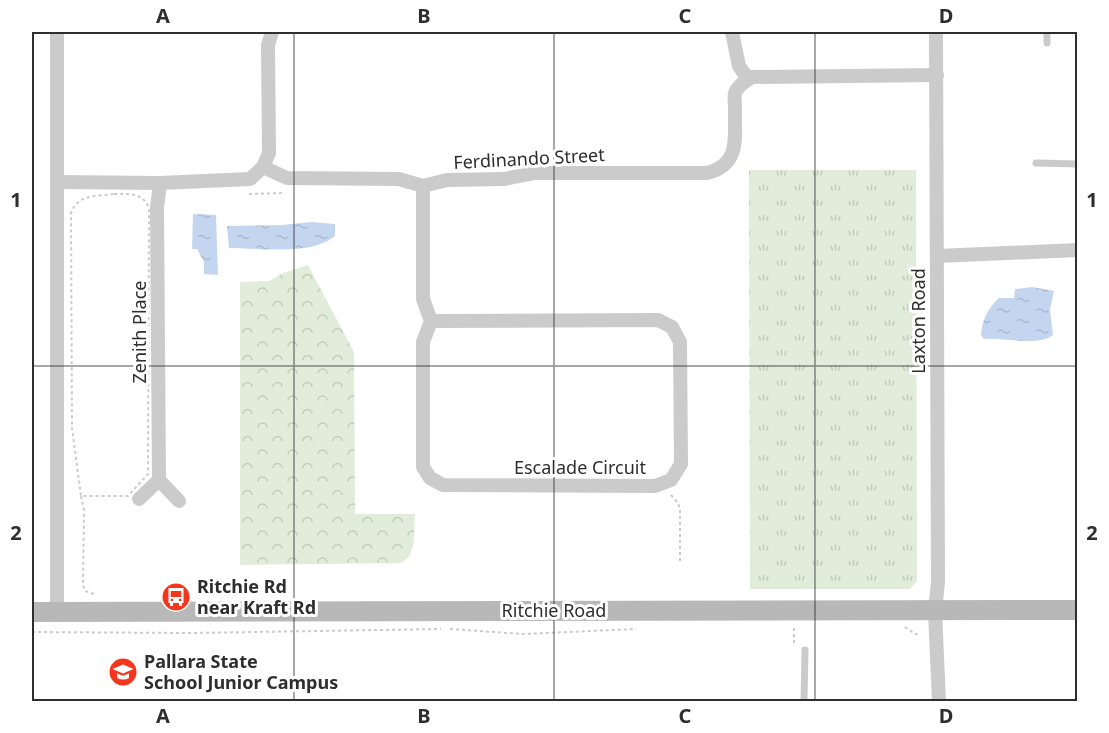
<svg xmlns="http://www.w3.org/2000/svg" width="1109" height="733" viewBox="0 0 1109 733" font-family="'Noto Sans',sans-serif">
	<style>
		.grass { fill: url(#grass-tufts) }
		.forest { fill: url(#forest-crowns) }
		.water { fill: url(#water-ripples) }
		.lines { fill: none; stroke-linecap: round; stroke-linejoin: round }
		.path { stroke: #cbcbcb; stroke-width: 2; stroke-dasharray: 3 3; stroke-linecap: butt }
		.lane { stroke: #cbcbcb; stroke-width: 7 }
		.street { stroke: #cbcbcb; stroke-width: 14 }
		.secondary { stroke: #b8b8b8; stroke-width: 20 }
		.grid { fill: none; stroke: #2e2e2e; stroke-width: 1.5; stroke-opacity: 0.55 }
		.labels { text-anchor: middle; stroke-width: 6; stroke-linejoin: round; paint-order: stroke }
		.street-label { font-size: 18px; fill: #2e2e2e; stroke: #fff }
		.poi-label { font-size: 18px; font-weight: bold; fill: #2e2e2e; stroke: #fff; text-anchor: start }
		.neatline { fill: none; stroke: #2e2e2e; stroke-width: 2 }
		.grid-label { font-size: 20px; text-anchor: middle; font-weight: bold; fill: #2e2e2e }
	</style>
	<defs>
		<pattern id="grass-tufts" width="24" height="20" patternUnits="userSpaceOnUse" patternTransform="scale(1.5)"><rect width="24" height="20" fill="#e1edda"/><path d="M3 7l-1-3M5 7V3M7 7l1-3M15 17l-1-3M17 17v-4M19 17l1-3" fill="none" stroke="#c1ccbb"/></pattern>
		<pattern id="forest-crowns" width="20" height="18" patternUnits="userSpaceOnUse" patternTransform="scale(1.5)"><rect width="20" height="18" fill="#e1edda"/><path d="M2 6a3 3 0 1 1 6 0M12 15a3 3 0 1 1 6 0" fill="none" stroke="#c1ccbb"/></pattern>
		<pattern id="water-ripples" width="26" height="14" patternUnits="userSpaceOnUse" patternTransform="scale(1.5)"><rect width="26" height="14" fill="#c4d6ef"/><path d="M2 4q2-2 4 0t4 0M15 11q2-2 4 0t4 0" fill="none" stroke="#a9b8cd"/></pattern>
	</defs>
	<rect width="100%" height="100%" fill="#fff"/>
	<!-- grass -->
	<path class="grass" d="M 749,170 L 916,170 L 917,581 L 910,589 L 750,589 Z"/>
	<!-- forest -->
	<path class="forest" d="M 308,265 L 354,352 L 355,514 L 415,514 C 413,531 418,557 400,563 L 240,565 L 240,282 L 269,281 L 283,273 Z"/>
	<!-- water -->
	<g class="water">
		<path d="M 193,214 L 216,215 L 218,275 L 204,274 L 204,262 L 197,249 L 192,249 Z"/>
		<path d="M 311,222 L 335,224 L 335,236 C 311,256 259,248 229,248 L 227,226 L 282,225 Z"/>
		<path d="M 1032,287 L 1054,291 L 1050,310 L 1053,335 C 1039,347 1003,337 984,339 L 981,335 C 982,320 988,308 999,298 L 1014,298 L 1015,289 Z"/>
	</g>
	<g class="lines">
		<!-- path -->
		<g class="path">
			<path d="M 114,194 C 130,194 142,192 149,208 L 148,474 L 128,496 L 81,496 L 72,428 L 71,213 C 77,194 98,196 114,194 Z"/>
			<path d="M 249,194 L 285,193"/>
			<path d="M 671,495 L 678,503 L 680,509 L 680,564"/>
			<path d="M 81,496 L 84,510 L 83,585 L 85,591 L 94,594"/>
			<path d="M 905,627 L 915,634 L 921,634"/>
			<path d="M 794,628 L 794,646"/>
			<path d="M 450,629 L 523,634 L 636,629"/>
			<path d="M 32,632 L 191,633 L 441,629"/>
		</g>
		<!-- lane -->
		<g class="lane">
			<path d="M 1047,43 L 1047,32"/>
			<path d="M 1036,163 L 1078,164"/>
			<path d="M 804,702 L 805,650"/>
		</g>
		<!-- street -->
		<g class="street">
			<path d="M 57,32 L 57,611"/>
			<path d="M 732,32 L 739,66 L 748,79"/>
			<path d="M 936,32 L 938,582 L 935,611 L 939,702"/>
			<path d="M 263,167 L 269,153 L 268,45 L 272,32"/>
			<path d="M 57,182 L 160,183 L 250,179 L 263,167 L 287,178 L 399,179 L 423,186 L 447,180 L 504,179 L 535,173 L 707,173 C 742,164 734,136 735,107 C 735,103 734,96 735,93 C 738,85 746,81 752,77 L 937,75"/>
			<path d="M 160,183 L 157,208 L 159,480 L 179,501"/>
			<path d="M 423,186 L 423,299 L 431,321 L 423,342 L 423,467 L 430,478 L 443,485 L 655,486 L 671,480 L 681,464 L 680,342 L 672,327 L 658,320 L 431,321"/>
			<path d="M 937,256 L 1078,250"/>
			<path d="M 139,499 L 159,480"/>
		</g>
		<!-- secondary -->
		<path class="secondary" d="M 32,612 L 1078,610"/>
	</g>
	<!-- grid -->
	<path class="grid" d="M 294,32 L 294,702M 554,32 L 554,702M 815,32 L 815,702M 32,366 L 1078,366"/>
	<!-- icons -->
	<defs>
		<g id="bus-disc" transform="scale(1.5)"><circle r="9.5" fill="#f5361f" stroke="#fff"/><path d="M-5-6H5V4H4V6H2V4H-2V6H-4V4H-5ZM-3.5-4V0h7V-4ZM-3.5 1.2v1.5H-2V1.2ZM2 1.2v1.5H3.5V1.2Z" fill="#fff"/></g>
		<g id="school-disc" transform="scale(1.5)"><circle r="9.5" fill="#f5361f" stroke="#fff"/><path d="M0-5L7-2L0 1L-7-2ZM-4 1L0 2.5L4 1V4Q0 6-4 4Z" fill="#fff"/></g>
	</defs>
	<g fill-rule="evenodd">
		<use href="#bus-disc" x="176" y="597"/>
		<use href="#school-disc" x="123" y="672"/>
	</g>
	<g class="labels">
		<!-- street labels -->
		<g class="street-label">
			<text transform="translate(529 159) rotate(-3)" y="6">Ferdinando Street</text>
			<text transform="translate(919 321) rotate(-90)" y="6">Laxton Road</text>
			<text transform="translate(140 332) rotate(-90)" y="6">Zenith Place</text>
			<text x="580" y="474">Escalade Circuit</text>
			<text x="554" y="617">Ritchie Road</text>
		</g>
		<!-- poi labels -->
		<g class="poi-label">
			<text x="197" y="593">Ritchie Rd<tspan x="197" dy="21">near Kraft Rd</tspan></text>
			<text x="144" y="668">Pallara State<tspan x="144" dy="21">School Junior Campus</tspan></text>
		</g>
	</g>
	<!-- border -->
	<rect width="1109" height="733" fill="none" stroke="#ffffff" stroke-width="66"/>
	<rect x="33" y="33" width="1043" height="667" class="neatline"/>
	<g class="grid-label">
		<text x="163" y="23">A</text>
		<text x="424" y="23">B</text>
		<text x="685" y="23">C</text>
		<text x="946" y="23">D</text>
		<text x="16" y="207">1</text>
		<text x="1092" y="207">1</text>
		<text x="16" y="540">2</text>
		<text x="1092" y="540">2</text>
		<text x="163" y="723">A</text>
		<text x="424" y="723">B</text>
		<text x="685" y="723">C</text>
		<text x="946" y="723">D</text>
	</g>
</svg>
